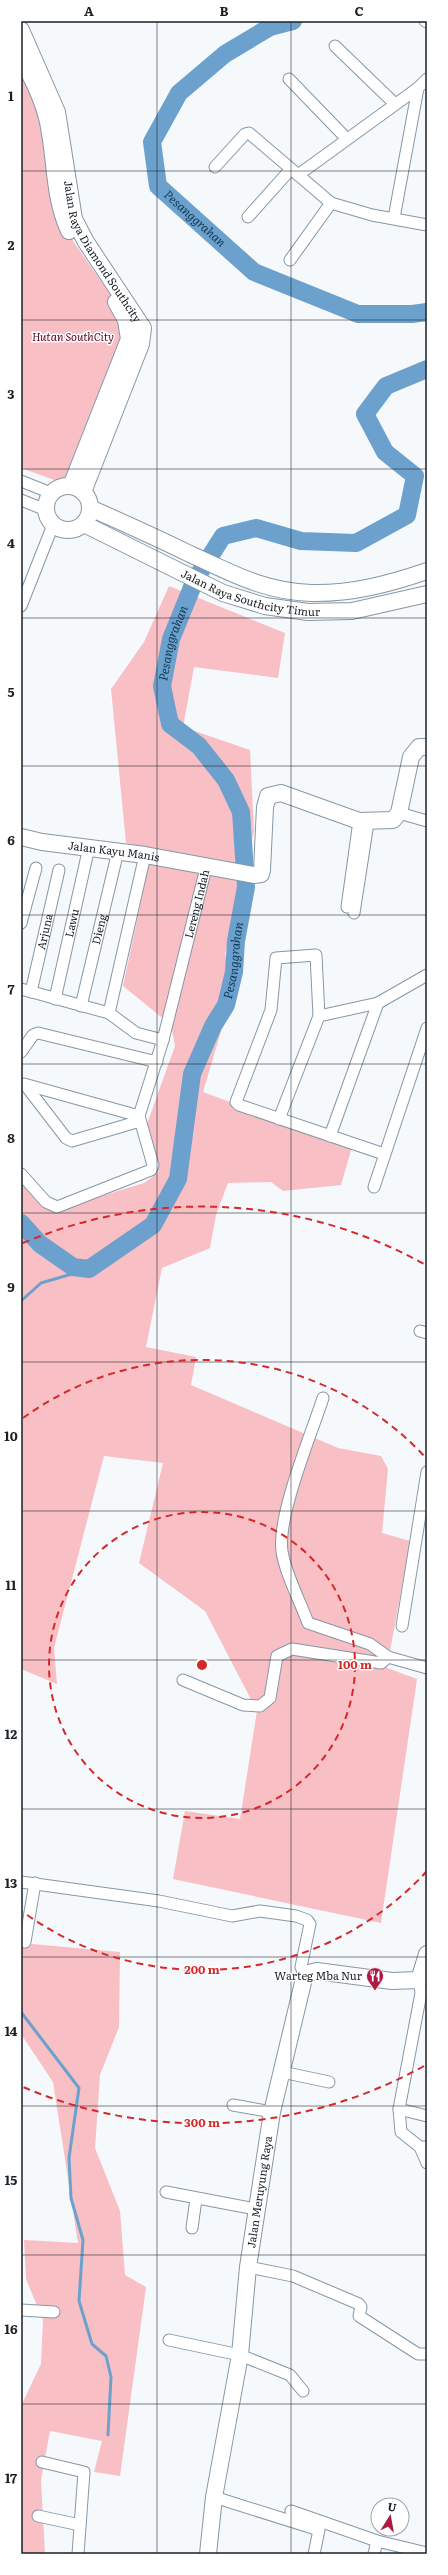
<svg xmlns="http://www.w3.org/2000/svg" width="448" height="2575" viewBox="0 0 448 2575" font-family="Literata,serif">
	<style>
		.green { fill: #f8bfc5 }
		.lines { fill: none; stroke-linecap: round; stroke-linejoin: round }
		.stream { stroke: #6ca1cd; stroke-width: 3 }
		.river { stroke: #6ca1cd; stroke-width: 18 }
		.street-casing { stroke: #8697a6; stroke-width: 13 }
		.secondary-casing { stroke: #8697a6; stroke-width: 18 }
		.street { stroke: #fff; stroke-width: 11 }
		.secondary { stroke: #fff; stroke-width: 16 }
		.grid { fill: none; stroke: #192026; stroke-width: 1; stroke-opacity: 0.55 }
		.ring { fill: none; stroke: #d62828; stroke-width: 2; stroke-dasharray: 7 5 }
		.labels { text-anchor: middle; stroke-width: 3; stroke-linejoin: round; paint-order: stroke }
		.street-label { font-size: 11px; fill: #192026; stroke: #fff }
		.park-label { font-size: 11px; font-style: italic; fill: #5a041e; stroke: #fff }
		.poi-label { font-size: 11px; fill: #192026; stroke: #fff; text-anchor: end }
		.water-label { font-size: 12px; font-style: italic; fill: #103a58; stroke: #fff }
		.centre { fill: #d62828; stroke: #fff; stroke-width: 2 }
		.ring-label { font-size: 12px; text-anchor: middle; font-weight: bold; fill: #d62828; stroke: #fff; stroke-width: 3; stroke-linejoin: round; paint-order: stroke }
		.neatline { fill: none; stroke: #192026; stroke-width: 1.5 }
		.grid-label { font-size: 13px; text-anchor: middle; font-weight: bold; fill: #192026 }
	</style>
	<rect width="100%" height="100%" fill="#f5f9fc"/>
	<!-- green -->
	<g class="green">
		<path d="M 21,57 L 42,98 L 64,221 L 73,241 L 114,300 L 129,330 L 71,486 L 21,468 Z"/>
		<path d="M 169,586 L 285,633 L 278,678 L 194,667 L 183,727 L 250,750 L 254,831 L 225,955 L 241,964 L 203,1092 L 352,1147 L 341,1185 L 283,1191 L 271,1182 L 228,1183 L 216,1215 L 210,1248 L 162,1268 L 146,1347 L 196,1357 L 191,1385 L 338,1448 L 381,1456 L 388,1469 L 382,1533 L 410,1541 L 387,1668 L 417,1679 L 381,1923 L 173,1879 L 185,1811 L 240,1819 L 257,1711 L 205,1611 L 139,1563 L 163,1463 L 104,1456 L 54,1648 L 57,1684 L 21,1669 L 21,1172 L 53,1211 L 144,1183 L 158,1173 L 155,1152 L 147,1124 L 175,1046 L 171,1025 L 123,986 L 152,850 L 126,843 L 111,689 L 144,642 Z"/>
		<path d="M 21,1943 L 120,1952 L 119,2027 L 100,2075 L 95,2148 L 120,2211 L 125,2275 L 146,2287 L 120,2476 L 94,2472 L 102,2441 L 50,2431 L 41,2480 L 45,2554 L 21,2554 L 21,2406 L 41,2364 L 43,2320 L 26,2279 L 24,2240 L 78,2243 L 53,2082 L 21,2034 Z"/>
	</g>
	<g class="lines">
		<!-- stream -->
		<g class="stream">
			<path d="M 21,1301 L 41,1283 L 89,1269"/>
			<path d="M 21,2012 L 79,2088 L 69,2158 L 71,2198 L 83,2240 L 79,2301 L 92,2344 L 106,2356 L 111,2377 L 108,2435"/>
		</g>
		<!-- river -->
		<g class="river">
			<path id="s1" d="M 293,21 L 270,27 L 225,54 L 179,93 L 152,142 L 158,186 L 254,272 L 358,314 L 412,314 L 427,312"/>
			<path id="s2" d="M 21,1223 L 40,1244 L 73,1267 L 89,1269 L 153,1225 L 178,1179 L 192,1074 L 213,1026 L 226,1005 L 234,972 L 236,941 L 246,887 L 241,812 L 226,780 L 199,746 L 170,724 L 162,686 L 171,639 L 195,580 L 223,536 L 256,528 L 301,541 L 356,543 L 407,515 L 415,476 L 385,452 L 365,414 L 386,386 L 427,369"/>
		</g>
		<!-- street casing -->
		<g class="street-casing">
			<g id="street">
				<path d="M 425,21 L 427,22"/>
				<path d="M 335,46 L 395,104"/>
				<path d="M 289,79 L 347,139"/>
				<path d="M 215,167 L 245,134 L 249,133 L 331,203 L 372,215 L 427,225"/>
				<path d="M 298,175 L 418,88"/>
				<path d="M 248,217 L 290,170"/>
				<path d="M 394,218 L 418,88 L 427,79"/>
				<path d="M 290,260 L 331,203"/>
				<path d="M 21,481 L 51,493"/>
				<path d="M 21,500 L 46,510"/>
				<path d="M 21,606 L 53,525"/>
				<path d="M 399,813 L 427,821"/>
				<path d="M 347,907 L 359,821"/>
				<path d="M 354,913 L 368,823"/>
				<path d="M 21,923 L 36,868"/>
				<path d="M 21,989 L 109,1013 L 136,1033 L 163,1040"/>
				<path id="s3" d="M 31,992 L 59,870"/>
				<path id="s4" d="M 55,999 L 89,847"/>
				<path id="s5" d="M 81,1006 L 118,851"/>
				<path d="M 109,1013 L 145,855"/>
				<path d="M 319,1016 L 316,955 L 276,958 L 271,1010 L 236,1102 L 239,1105 L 384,1154"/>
				<path d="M 21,1052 L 33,1035 L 38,1033 L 157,1062"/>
				<path d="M 24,1084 L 139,1116"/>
				<path d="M 26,1086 L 66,1138 L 72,1141 L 140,1121"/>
				<path d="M 279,1119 L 319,1016 L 378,1003 L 427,975"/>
				<path d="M 330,1136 L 378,1003"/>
				<path id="s6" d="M 21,1174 L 46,1202 L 57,1207 L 151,1170 L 153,1165 L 139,1116 L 163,1040 L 206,868"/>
				<path d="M 374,1187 L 427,1028"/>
				<path d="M 420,1331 L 427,1333"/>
				<path d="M 323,1398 C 311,1435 277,1516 282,1551 C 285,1573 300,1601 308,1623 L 370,1644 L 388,1657 L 427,1668"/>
				<path d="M 402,1626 L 427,1472"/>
				<path d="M 183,1680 L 243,1705 L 260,1706 L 270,1698 L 277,1656 L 292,1649 L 381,1663 L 388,1657"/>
				<path d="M 21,1882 L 159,1901 L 232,1916 L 260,1911 L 296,1916 L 307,1920 L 310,1924 L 301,1967 L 305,1974"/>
				<path d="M 25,1942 L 35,1883"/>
				<path d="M 419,1980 L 421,1993 L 399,2109 L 401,2132 L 420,2147 L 427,2147"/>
				<path d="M 282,2072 L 329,2082"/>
				<path d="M 233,2105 L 272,2112"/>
				<path d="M 399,2109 L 427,2116"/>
				<path d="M 420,2147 L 427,2163"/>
				<path d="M 166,2192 L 256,2209"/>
				<path d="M 192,2228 L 196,2199"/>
				<path d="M 248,2267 L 293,2276 L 359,2304 L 361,2307 L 359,2316 L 418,2354 L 427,2354"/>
				<path d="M 21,2310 L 54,2312"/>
				<path d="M 169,2340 L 240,2355 L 290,2375 L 303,2391"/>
				<path d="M 42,2462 L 84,2472 L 78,2554"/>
				<path d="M 214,2497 L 319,2530 L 314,2554"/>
				<path d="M 291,2511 L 377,2541 L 427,2553"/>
				<path d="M 38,2516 L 80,2525"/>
				<path d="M 374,2554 L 377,2541"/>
			</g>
		</g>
		<!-- secondary casing -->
		<g class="secondary-casing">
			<g id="secondary">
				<path id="s7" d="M 21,30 L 57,112 L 74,219 L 86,242 L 143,328 L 141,344 L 83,492"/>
				<path d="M 21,57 C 32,78 43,99 48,122 C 56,160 53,196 69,231"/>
				<circle cx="68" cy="508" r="22"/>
				<path d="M 71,486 L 129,339 L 126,320 L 116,302"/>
				<path d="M 90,508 C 124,523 157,538 190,554 C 232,573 262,591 311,593 C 351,594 389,584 427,571"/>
				<path id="s8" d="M 84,524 L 223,593 L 265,606 L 308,612 L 352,611 L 427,594"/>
				<path id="s9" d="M 21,837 L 42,842 L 145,855 L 254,875 L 261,874 L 262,870 L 265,807 L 268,796 L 281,793 L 359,821 L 393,820 L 399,813 L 411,757 L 419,747 L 427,747"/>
				<path id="s10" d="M 208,2554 L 214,2497 L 240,2355 L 248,2267 L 272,2112 L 305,1974 L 317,1971 L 392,1981 L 419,1980 L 427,1954"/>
			</g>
		</g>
		<!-- street -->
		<use href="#street" class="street"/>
		<!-- secondary -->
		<use href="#secondary" class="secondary"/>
	</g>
	<!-- grid -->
	<path class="grid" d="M 157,21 L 157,2554M 291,21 L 291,2554M 21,171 L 427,171M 21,320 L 427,320M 21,469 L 427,469M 21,618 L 427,618M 21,766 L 427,766M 21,915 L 427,915M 21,1064 L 427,1064M 21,1213 L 427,1213M 21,1362 L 427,1362M 21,1511 L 427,1511M 21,1660 L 427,1660M 21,1809 L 427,1809M 21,1957 L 427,1957M 21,2106 L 427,2106M 21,2255 L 427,2255M 21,2404 L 427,2404"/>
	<!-- distance rings -->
	<g class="ring">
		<circle cx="202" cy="1665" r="153"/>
		<path d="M427 1871A305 305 0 0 1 23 1912M23 1418A305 305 0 0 1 427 1459"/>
		<path d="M424 2066A458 458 0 0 1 23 2087M23 1243A458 458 0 0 1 424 1264"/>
	</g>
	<!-- icons -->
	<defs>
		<g id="restaurant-pin" transform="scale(0.9)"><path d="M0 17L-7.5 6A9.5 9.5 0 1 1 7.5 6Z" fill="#ae1a43" stroke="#fff"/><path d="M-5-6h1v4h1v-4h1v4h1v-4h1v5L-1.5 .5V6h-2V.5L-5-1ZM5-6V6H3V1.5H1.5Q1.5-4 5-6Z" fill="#fff"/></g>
	</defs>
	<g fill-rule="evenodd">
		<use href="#restaurant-pin" x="375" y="1976"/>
	</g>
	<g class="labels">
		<!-- street labels -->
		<g class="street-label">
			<text dy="4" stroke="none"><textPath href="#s7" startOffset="239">Jalan Raya Diamond Southcity</textPath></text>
			<text dy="4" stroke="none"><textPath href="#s8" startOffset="182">Jalan Raya Southcity Timur</textPath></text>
			<text dy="4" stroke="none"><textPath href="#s9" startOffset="94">Jalan Kayu Manis</textPath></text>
			<text dy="4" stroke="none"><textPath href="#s6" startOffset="427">Lereng Indah</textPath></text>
			<text dy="4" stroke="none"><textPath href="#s4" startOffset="78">Lawu</textPath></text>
			<text dy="4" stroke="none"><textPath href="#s5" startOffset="79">Dieng</textPath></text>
			<text dy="4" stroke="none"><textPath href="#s3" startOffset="62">Arjuna</textPath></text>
			<text dy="4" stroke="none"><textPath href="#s10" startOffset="366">Jalan Meruyung Raya</textPath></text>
		</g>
		<!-- park labels -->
		<g class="park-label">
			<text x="73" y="341">Hutan SouthCity</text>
		</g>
		<!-- poi labels -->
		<g class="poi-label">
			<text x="362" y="1980">Warteg Mba Nur</text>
		</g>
		<!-- water labels -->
		<g class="water-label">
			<text dy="4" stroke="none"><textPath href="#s1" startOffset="286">Pesanggrahan</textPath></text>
			<text dy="4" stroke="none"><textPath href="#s2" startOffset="791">Pesanggrahan</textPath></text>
			<text dy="4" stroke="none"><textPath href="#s2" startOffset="443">Pesanggrahan</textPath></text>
		</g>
	</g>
	<circle cx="202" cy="1665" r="6" class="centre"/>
	<g class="ring-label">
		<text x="355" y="1669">100 m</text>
		<text x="202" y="1974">200 m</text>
		<text x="202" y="2127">300 m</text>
	</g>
	<!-- border -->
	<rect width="448" height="2575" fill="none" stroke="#ffffff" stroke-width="44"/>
	<!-- north arrow -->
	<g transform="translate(390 2517) rotate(11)"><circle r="19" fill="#ffffff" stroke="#a3a6a8"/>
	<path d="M0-3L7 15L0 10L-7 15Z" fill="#ae1a43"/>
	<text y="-6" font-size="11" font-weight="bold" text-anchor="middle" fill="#192026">U</text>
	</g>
	<rect x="22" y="22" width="404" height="2531" class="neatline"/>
	<g class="grid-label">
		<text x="89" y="16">A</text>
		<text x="224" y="16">B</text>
		<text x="359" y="16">C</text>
		<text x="11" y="101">1</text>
		<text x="11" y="250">2</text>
		<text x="11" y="399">3</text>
		<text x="11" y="548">4</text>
		<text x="11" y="697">5</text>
		<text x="11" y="845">6</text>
		<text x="11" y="994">7</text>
		<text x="11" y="1143">8</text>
		<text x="11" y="1292">9</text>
		<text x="11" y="1441">10</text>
		<text x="11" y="1590">11</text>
		<text x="11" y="1739">12</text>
		<text x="11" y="1888">13</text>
		<text x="11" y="2036">14</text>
		<text x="11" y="2185">15</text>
		<text x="11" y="2334">16</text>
		<text x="11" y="2483">17</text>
	</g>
</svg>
